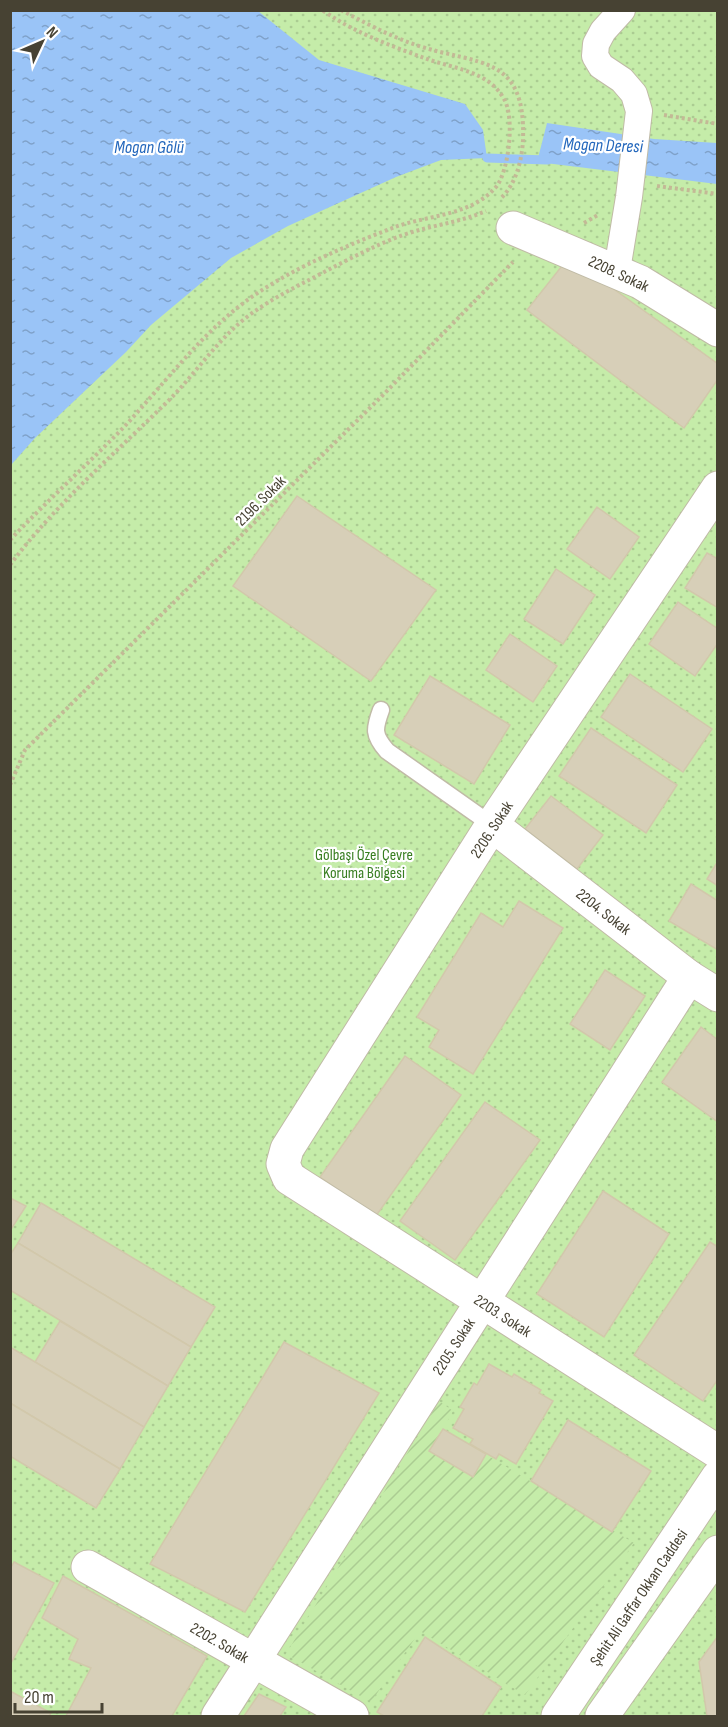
<svg xmlns="http://www.w3.org/2000/svg" width="728" height="1727" viewBox="0 0 728 1727" font-family="'Sofia Sans Condensed',sans-serif">
	<style>
		.park { fill: url(#park-dots) }
		.garden { fill: url(#garden-furrows) }
		.water { fill: url(#water-ripples) }
		.lines { fill: none; stroke-linecap: round; stroke-linejoin: round }
		.stream { stroke: #9ac4f7; stroke-width: 9 }
		.building { fill: #d7cfb8; stroke: #d2c8ab; stroke-width: 1.5 }
		.service-casing { stroke: #c0bba6; stroke-width: 19 }
		.pedestrian-casing { stroke: #c0bba6; stroke-width: 28 }
		.minor-casing { stroke: #c0bba6; stroke-width: 35 }
		.tertiary-casing { stroke: #c0bba6; stroke-width: 35 }
		.path { stroke: #c3b996; stroke-width: 4; stroke-dasharray: 3 3; stroke-linecap: butt }
		.service { stroke: #fff; stroke-width: 16 }
		.pedestrian { stroke: #fff; stroke-width: 26 }
		.minor { stroke: #fff; stroke-width: 33 }
		.tertiary { stroke: #fff; stroke-width: 33 }
		.labels { text-anchor: middle; stroke-width: 4.5; stroke-linejoin: round; paint-order: stroke }
		.street-label { font-size: 16px; fill: #474233; stroke: #fff }
		.park-label { font-size: 16px; fill: #387e21; stroke: #fff }
		.water-label { font-size: 18px; font-style: italic; fill: #2367bc; stroke: #fff }
	</style>
	<defs>
		<pattern id="park-dots" width="8" height="8" patternUnits="userSpaceOnUse" patternTransform="scale(1.5)"><rect width="8" height="8" fill="#c5eca9"/><path d="M2 2h.1M6 6h.1" fill="none" stroke="#abcc92" stroke-width="1.8" stroke-linecap="round"/></pattern>
		<pattern id="garden-furrows" width="10" height="10" patternUnits="userSpaceOnUse" patternTransform="scale(1.5)"><rect width="10" height="10" fill="#c5eca9"/><path d="M-1 1l2-2M0 10L10 0M9 11l2-2" fill="none" stroke="#abcc92"/></pattern>
		<pattern id="water-ripples" width="26" height="14" patternUnits="userSpaceOnUse" patternTransform="scale(1.5)"><rect width="26" height="14" fill="#9ac4f7"/><path d="M2 4q2-2 4 0t4 0M15 11q2-2 4 0t4 0" fill="none" stroke="#7fa1c9"/></pattern>
	</defs>
	<rect width="100%" height="100%" fill="#f4f1e4"/>
	<!-- park -->
	<rect class="park" x="11" y="11" width="706" height="1705"/>
	<!-- garden -->
	<path class="garden" d="M 439,1401 L 453,1411 L 443,1429 L 634,1543 L 525,1695 L 420,1631 L 371,1702 L 286,1654 Z"/>
	<!-- water -->
	<g class="water">
		<path d="M 11,10 L 258,11 L 319,60 L 465,104 L 483,130 L 487,158 L 441,160 L 396,177 L 288,226 L 231,258 L 151,325 L 126,352 L 35,438 L 11,465 Z"/>
		<path d="M 547,123 L 654,139 L 717,143 L 717,184 L 537,162 Z"/>
	</g>
	<g class="lines">
		<!-- stream -->
		<path class="stream" d="M 487,158 L 548,160"/>
	</g>
	<!-- building -->
	<g class="building">
		<path d="M 569,257 L 718,364 L 718,379 L 684,428 L 527,310 Z"/>
		<path d="M 297,496 L 436,590 L 371,681 L 233,586 Z"/>
		<path d="M 597,507 L 639,537 L 610,579 L 567,549 Z"/>
		<path d="M 707,553 L 718,559 L 718,608 L 685,588 Z"/>
		<path d="M 556,569 L 595,595 L 563,644 L 524,619 Z"/>
		<path d="M 678,602 L 718,629 L 718,643 L 695,676 L 649,644 Z"/>
		<path d="M 510,634 L 557,666 L 533,702 L 486,670 Z"/>
		<path d="M 630,674 L 712,729 L 683,772 L 601,717 Z"/>
		<path d="M 430,676 L 510,725 L 474,784 L 394,735 Z"/>
		<path d="M 591,728 L 677,785 L 646,833 L 559,776 Z"/>
		<path d="M 551,796 L 603,835 L 577,869 L 525,829 Z"/>
		<path d="M 718,861 L 718,886 L 707,879 Z"/>
		<path d="M 691,884 L 718,901 L 718,950 L 669,921 Z"/>
		<path d="M 519,901 L 563,928 L 473,1074 L 429,1047 L 439,1030 L 417,1017 L 481,913 L 503,927 Z"/>
		<path d="M 605,970 L 645,996 L 610,1050 L 570,1024 Z"/>
		<path d="M 701,1027 L 718,1040 L 718,1122 L 662,1082 Z"/>
		<path d="M 405,1056 L 461,1095 L 376,1216 L 320,1177 Z"/>
		<path d="M 485,1102 L 540,1140 L 455,1260 L 400,1221 Z"/>
		<path d="M 603,1191 L 669,1234 L 604,1337 L 537,1294 Z"/>
		<path d="M 10,1198 L 26,1206 L 10,1231 Z"/>
		<path d="M 41,1203 L 215,1307 L 191,1347 L 18,1243 Z"/>
		<path d="M 710,1242 L 718,1247 L 718,1379 L 703,1401 L 634,1355 Z"/>
		<path d="M 18,1243 L 191,1347 L 168,1386 L 10,1290 L 10,1255 Z"/>
		<path d="M 60,1321 L 168,1386 L 144,1427 L 35,1362 Z"/>
		<path d="M 284,1342 L 379,1393 L 245,1612 L 150,1564 Z"/>
		<path d="M 10,1347 L 144,1427 L 120,1469 L 10,1403 Z"/>
		<path d="M 489,1364 L 512,1377 L 514,1374 L 541,1390 L 539,1393 L 553,1401 L 516,1464 L 499,1454 L 496,1459 L 470,1444 L 473,1439 L 453,1428 L 464,1409 L 460,1407 L 474,1383 L 477,1385 Z"/>
		<path d="M 10,1403 L 120,1469 L 96,1508 L 10,1456 Z"/>
		<path d="M 568,1420 L 651,1471 L 612,1532 L 531,1481 Z"/>
		<path d="M 443,1429 L 486,1454 L 473,1477 L 429,1451 Z"/>
		<path d="M 14,1562 L 54,1583 L 10,1665 L 10,1569 Z"/>
		<path d="M 63,1576 L 207,1656 L 172,1716 L 66,1716 L 91,1668 L 69,1659 L 78,1639 L 42,1618 Z"/>
		<path d="M 718,1636 L 718,1716 L 707,1716 L 699,1662 Z"/>
		<path d="M 425,1637 L 501,1687 L 482,1716 L 384,1716 L 377,1712 Z"/>
		<path d="M 10,1691 L 51,1713 L 49,1716 L 10,1716 Z"/>
		<path d="M 259,1694 L 286,1707 L 280,1716 L 244,1716 Z"/>
	</g>
	<g class="lines">
		<!-- service casing -->
		<g class="service-casing">
			<path id="service" d="M 381,710 C 374,729 373,735 387,751 L 492,825"/>
		</g>
		<!-- pedestrian casing -->
		<g class="pedestrian-casing">
			<path id="pedestrian" d="M 617,270 L 629,197 L 639,111 L 634,94 L 622,80 L 601,66 L 595,56 L 596,44 L 603,31 L 622,10"/>
		</g>
		<!-- minor casing -->
		<g class="minor-casing">
			<g id="minor">
				<path d="M 513,228 L 640,282 L 718,330"/>
				<path d="M 718,488 L 492,825 L 287,1149 L 283,1164 L 289,1178 L 718,1452"/>
				<path d="M 492,825 L 689,977 L 718,995"/>
				<path d="M 88,1567 L 352,1716"/>
				<path d="M 218,1716 L 689,977"/>
			</g>
		</g>
		<!-- tertiary casing -->
		<g class="tertiary-casing">
			<g id="tertiary">
				<path d="M 558,1716 L 718,1477"/>
				<path d="M 602,1716 L 718,1552"/>
			</g>
		</g>
		<!-- path -->
		<g class="path">
			<path d="M 341,10 C 365,23 390,36 416,45 C 478,66 526,53 523,140 C 522,160 516,184 501,198"/>
			<path d="M 664,115 L 718,124"/>
			<path d="M 657,186 L 718,194"/>
			<path d="M 584,223 L 598,215"/>
			<path d="M 10,540 C 47,501 87,465 124,427 C 166,382 204,329 256,294 C 298,266 348,245 395,227 C 428,215 471,216 496,187 C 509,171 515,117 504,99 C 489,72 457,69 430,60 C 405,51 377,41 354,29 C 343,24 333,17 322,10"/>
			<path d="M 10,565 C 55,505 112,456 165,404 C 189,381 208,353 232,330 C 252,310 280,295 305,282 C 336,266 370,247 403,235 C 432,225 458,223 486,211"/>
			<path d="M 10,785 L 25,750 L 382,396 L 513,262"/>
		</g>
		<!-- service -->
		<use href="#service" class="service"/>
		<!-- pedestrian -->
		<use href="#pedestrian" class="pedestrian"/>
		<!-- minor -->
		<use href="#minor" class="minor"/>
		<!-- tertiary -->
		<use href="#tertiary" class="tertiary"/>
	</g>
	<g class="labels">
		<!-- street labels -->
		<g class="street-label">
			<text transform="translate(619 273) rotate(25)" y="6">2208. Sokak</text>
			<text transform="translate(260 500) rotate(-45)" y="6">2196. Sokak</text>
			<text transform="translate(491 829) rotate(-57)" y="6">2206. Sokak</text>
			<text transform="translate(604 911) rotate(38)" y="6">2204. Sokak</text>
			<text transform="translate(503 1315) rotate(33)" y="6">2203. Sokak</text>
			<text transform="translate(453 1346) rotate(-57)" y="6">2205. Sokak</text>
			<text transform="translate(638 1597) rotate(-56)" y="6">Şehit Ali Gaffar Okkan Caddesi</text>
			<text transform="translate(220 1642) rotate(30)" y="6">2202. Sokak</text>
		</g>
		<!-- park labels -->
		<g class="park-label">
			<text x="364" y="860">Gölbaşı Özel Çevre<tspan x="364" dy="18">Koruma Bölgesi</tspan></text>
		</g>
		<!-- water labels -->
		<g class="water-label">
			<text transform="translate(603 145) rotate(2)" y="6">Mogan Deresi</text>
			<text x="149" y="153">Mogan Gölü</text>
		</g>
	</g>
	<!-- border -->
	<rect width="728" height="1727" fill="none" stroke="#474233" stroke-width="24"/>
	<!-- north arrow -->
	<g transform="translate(42 42) rotate(46)" stroke="#ffffff" stroke-width="4.5" paint-order="stroke">
	<path d="M0-4.5L10 22L0 15L-10 22Z" fill="#474233"/>
	<text y="-9" font-size="16" font-weight="bold" text-anchor="middle" fill="#474233">N</text>
	</g>
	<!-- scale -->
	<path d="M15 1703v9h87v-9" fill="none" stroke="#474233" stroke-width="3"/>
	<text x="24" y="1703" font-size="18" fill="#474233" stroke="#ffffff" stroke-width="4.5" paint-order="stroke">20 m</text>
</svg>
